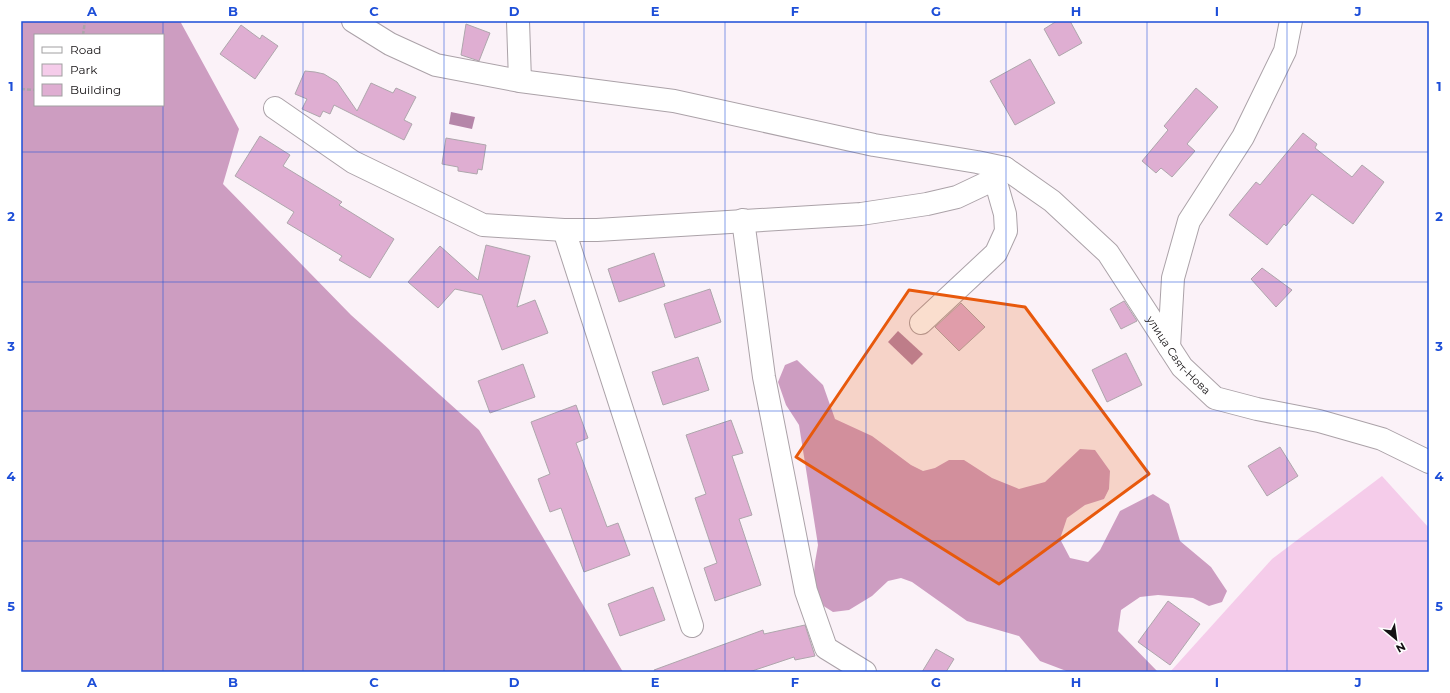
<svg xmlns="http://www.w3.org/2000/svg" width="1450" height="693" viewBox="0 0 1450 693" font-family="Montserrat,sans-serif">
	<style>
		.green { fill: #f5ccea }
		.forest { fill: #cd9dc1; fill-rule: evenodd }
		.water { fill: #b586a9 }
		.building { fill: #dfaed2; stroke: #aea6ac }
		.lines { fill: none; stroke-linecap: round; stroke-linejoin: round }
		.minor-casing { stroke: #aba2a8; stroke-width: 24 }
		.path { stroke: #aaa4a8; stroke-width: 2.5; stroke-dasharray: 4 2; stroke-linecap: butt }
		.minor { stroke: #fff; stroke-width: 22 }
		.marked { fill: #e8590c; fill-opacity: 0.2; stroke: #e8590c; stroke-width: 3; stroke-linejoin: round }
		.grid { fill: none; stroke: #1d4ed8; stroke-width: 1; stroke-opacity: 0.55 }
		.labels { text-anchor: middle; stroke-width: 3.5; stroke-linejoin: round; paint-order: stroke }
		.street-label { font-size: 11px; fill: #141113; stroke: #fff }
		.neatline { fill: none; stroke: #1d4ed8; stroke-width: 1.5 }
		.grid-label { font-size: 13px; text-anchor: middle; font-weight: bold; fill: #1d4ed8 }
	</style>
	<rect width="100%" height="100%" fill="#fbf2f8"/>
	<!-- green -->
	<path class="green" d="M 1382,476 L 1429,528 L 1429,672 L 1170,672 L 1272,559 Z"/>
	<!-- forest -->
	<g class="forest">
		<path d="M 21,21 L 180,21 L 239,129 L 223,184 L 351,315 L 479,430 L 623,672 L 21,672 ZM 35,35 L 163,35 L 163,105 L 35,105 Z"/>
		<path d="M 797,360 L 823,385 L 835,419 L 872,436 L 911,465 L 923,471 L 935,468 L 949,460 L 964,460 L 992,478 L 1019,489 L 1045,482 L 1080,449 L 1095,450 L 1110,471 L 1109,489 L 1104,499 L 1085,505 L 1067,518 L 1060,539 L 1070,558 L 1088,562 L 1100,550 L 1120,511 L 1153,494 L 1169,504 L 1180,541 L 1211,567 L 1227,591 L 1222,602 L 1209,606 L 1193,598 L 1158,595 L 1140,597 L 1121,610 L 1118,631 L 1158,672 L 1069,672 L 1040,661 L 1019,636 L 967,621 L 912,582 L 901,578 L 888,581 L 872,596 L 849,610 L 833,612 L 822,605 L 813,584 L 815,562 L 818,545 L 799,425 L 786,405 L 778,382 L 785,365 Z"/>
	</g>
	<!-- water -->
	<g class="water">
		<path d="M 451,112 L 475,117 L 472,129 L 449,124 Z"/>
		<path d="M 898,331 L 923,354 L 912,365 L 888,342 Z"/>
	</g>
	<!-- building -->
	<g class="building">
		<path d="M 1057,21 L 1070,21 L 1082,43 L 1059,56 L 1044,29 Z"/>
		<path d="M 466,24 L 490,33 L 479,61 L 461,55 Z"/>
		<path d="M 241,25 L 260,39 L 262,35 L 278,46 L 255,79 L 220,54 Z"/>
		<path d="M 1030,59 L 1055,103 L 1015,125 L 990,81 Z"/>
		<path d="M 305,71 L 315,72 L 324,74 L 337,82 L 357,111 L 371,83 L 393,93 L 396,88 L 416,97 L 404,120 L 412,124 L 404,140 L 334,105 L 330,114 L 323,111 L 320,117 L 302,109 L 307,99 L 295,94 Z"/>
		<path d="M 1196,88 L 1218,107 L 1187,144 L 1195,151 L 1172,177 L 1161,168 L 1156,173 L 1142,161 L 1168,130 L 1164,126 Z"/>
		<path d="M 1303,133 L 1317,144 L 1315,148 L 1352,177 L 1362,165 L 1384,182 L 1353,224 L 1312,194 L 1286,226 L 1284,224 L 1267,245 L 1229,215 L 1256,182 L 1260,185 Z"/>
		<path d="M 260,136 L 290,155 L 283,166 L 342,202 L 339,205 L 394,239 L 370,278 L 339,260 L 342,256 L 287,223 L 294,212 L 235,176 Z"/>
		<path d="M 446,138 L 486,145 L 482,170 L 478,169 L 477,174 L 458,171 L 458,167 L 442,164 Z"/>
		<path d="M 486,245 L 530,256 L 517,307 L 535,300 L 548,333 L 502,350 L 482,295 L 455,289 L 438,308 L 408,282 L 440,246 L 478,280 Z"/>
		<path d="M 654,253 L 665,286 L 619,302 L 608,269 Z"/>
		<path d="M 1262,268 L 1292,290 L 1276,307 L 1251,279 Z"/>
		<path d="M 710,289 L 721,322 L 675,338 L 664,304 Z"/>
		<path d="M 1124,301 L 1137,321 L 1121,329 L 1110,309 Z"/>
		<path d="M 961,303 L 985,327 L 959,351 L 935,327 Z"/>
		<path d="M 1126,353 L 1142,385 L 1107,402 L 1092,370 Z"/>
		<path d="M 698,357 L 709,390 L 663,405 L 652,372 Z"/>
		<path d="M 523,364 L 535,397 L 490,413 L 478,381 Z"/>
		<path d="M 576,405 L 588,438 L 576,443 L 607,527 L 618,523 L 630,555 L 584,572 L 561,508 L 550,512 L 538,479 L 550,474 L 531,422 Z"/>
		<path d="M 731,420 L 743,453 L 732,456 L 752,515 L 739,519 L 761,585 L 715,601 L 704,568 L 717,563 L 695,498 L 706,494 L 686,435 Z"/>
		<path d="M 1280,447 L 1298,476 L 1267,496 L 1248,466 Z"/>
		<path d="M 653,587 L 665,620 L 620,636 L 608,604 Z"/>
		<path d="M 1168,601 L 1200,624 L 1170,665 L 1138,642 Z"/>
		<path d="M 805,625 L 815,656 L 795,660 L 794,657 L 749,672 L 655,672 L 654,670 L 763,630 L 764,634 Z"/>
		<path d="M 936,649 L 954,659 L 946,672 L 922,672 Z"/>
	</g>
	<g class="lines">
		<!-- minor casing -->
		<g class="minor-casing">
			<g id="minor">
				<path id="s1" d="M 353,21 L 390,44 L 436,65 L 520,81 L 674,101 L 874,145 L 977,162 L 1005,168 L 1052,201 L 1108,253 L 1182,367 L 1215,398 L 1257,409 L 1319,421 L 1382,439 L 1429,462"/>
				<path d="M 518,21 L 520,81"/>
				<path d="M 275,108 L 353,162 L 483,225 L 564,230 L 597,230 L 861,214 L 927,204 L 957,197 L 995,179 L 1005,168"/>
				<path d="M 743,220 L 764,377 L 806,591 L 826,648 L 865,672"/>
				<path d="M 564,230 L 692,626"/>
				<path d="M 921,323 L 996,253 L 1006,231 L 1005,214 L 995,179"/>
				<path d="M 1169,347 L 1173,278 L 1189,221 L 1243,137 L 1285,51 L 1291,21"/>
			</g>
		</g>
		<!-- path -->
		<g class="path">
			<path d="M 83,35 L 85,21"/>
			<path d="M 21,89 L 35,90"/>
		</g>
		<!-- minor -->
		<use href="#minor" class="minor"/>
	</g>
	<!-- marked area -->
	<path class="marked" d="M 909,290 L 1025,307 L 1149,474 L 999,584 L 796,457 Z"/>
	<!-- grid -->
	<path class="grid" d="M 163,21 L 163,35M 303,21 L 303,672M 444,21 L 444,672M 584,21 L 584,672M 725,21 L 725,672M 866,21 L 866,672M 1006,21 L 1006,672M 1147,21 L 1147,672M 1287,21 L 1287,672M 163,105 L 163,672M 21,152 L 1429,152M 21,282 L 1429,282M 21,411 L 1429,411M 21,541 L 1429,541"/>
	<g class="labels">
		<!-- street labels -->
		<g class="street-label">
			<text dy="4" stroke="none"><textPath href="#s1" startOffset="931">улица Саят-Нова</textPath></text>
		</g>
	</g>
	<!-- border -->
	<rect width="1450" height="693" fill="none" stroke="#ffffff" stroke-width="44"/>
	<!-- legend -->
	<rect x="34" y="34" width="130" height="72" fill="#ffffff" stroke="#a1a0a1"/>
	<rect x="42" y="47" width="20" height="6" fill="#ffffff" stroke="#a1a0a1"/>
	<text x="70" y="54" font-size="12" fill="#141113">Road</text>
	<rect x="42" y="64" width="20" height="12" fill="#f5ccea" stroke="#a1a0a1"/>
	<text x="70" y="74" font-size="12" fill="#141113">Park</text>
	<rect x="42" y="84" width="20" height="12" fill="#dfaed2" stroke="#a1a0a1"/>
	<text x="70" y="94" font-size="12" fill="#141113">Building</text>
	<!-- north arrow -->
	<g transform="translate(1396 639) rotate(151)" stroke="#ffffff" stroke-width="3" paint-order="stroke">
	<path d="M0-3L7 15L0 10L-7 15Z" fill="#141113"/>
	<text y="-6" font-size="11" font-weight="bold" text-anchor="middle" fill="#141113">N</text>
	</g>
	<rect x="22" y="22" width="1406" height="649" class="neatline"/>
	<g class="grid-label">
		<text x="92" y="16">A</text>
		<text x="233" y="16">B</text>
		<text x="374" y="16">C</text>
		<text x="514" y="16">D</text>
		<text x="655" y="16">E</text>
		<text x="795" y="16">F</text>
		<text x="936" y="16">G</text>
		<text x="1076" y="16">H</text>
		<text x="1217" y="16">I</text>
		<text x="1358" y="16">J</text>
		<text x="11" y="91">1</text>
		<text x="1439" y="91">1</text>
		<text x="11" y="221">2</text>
		<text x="1439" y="221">2</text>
		<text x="11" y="351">3</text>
		<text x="1439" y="351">3</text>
		<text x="11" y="481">4</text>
		<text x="1439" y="481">4</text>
		<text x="11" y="611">5</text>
		<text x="1439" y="611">5</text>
		<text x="92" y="687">A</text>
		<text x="233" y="687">B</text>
		<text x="374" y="687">C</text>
		<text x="514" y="687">D</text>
		<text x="655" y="687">E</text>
		<text x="795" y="687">F</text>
		<text x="936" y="687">G</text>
		<text x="1076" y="687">H</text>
		<text x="1217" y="687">I</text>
		<text x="1358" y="687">J</text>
	</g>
</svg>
